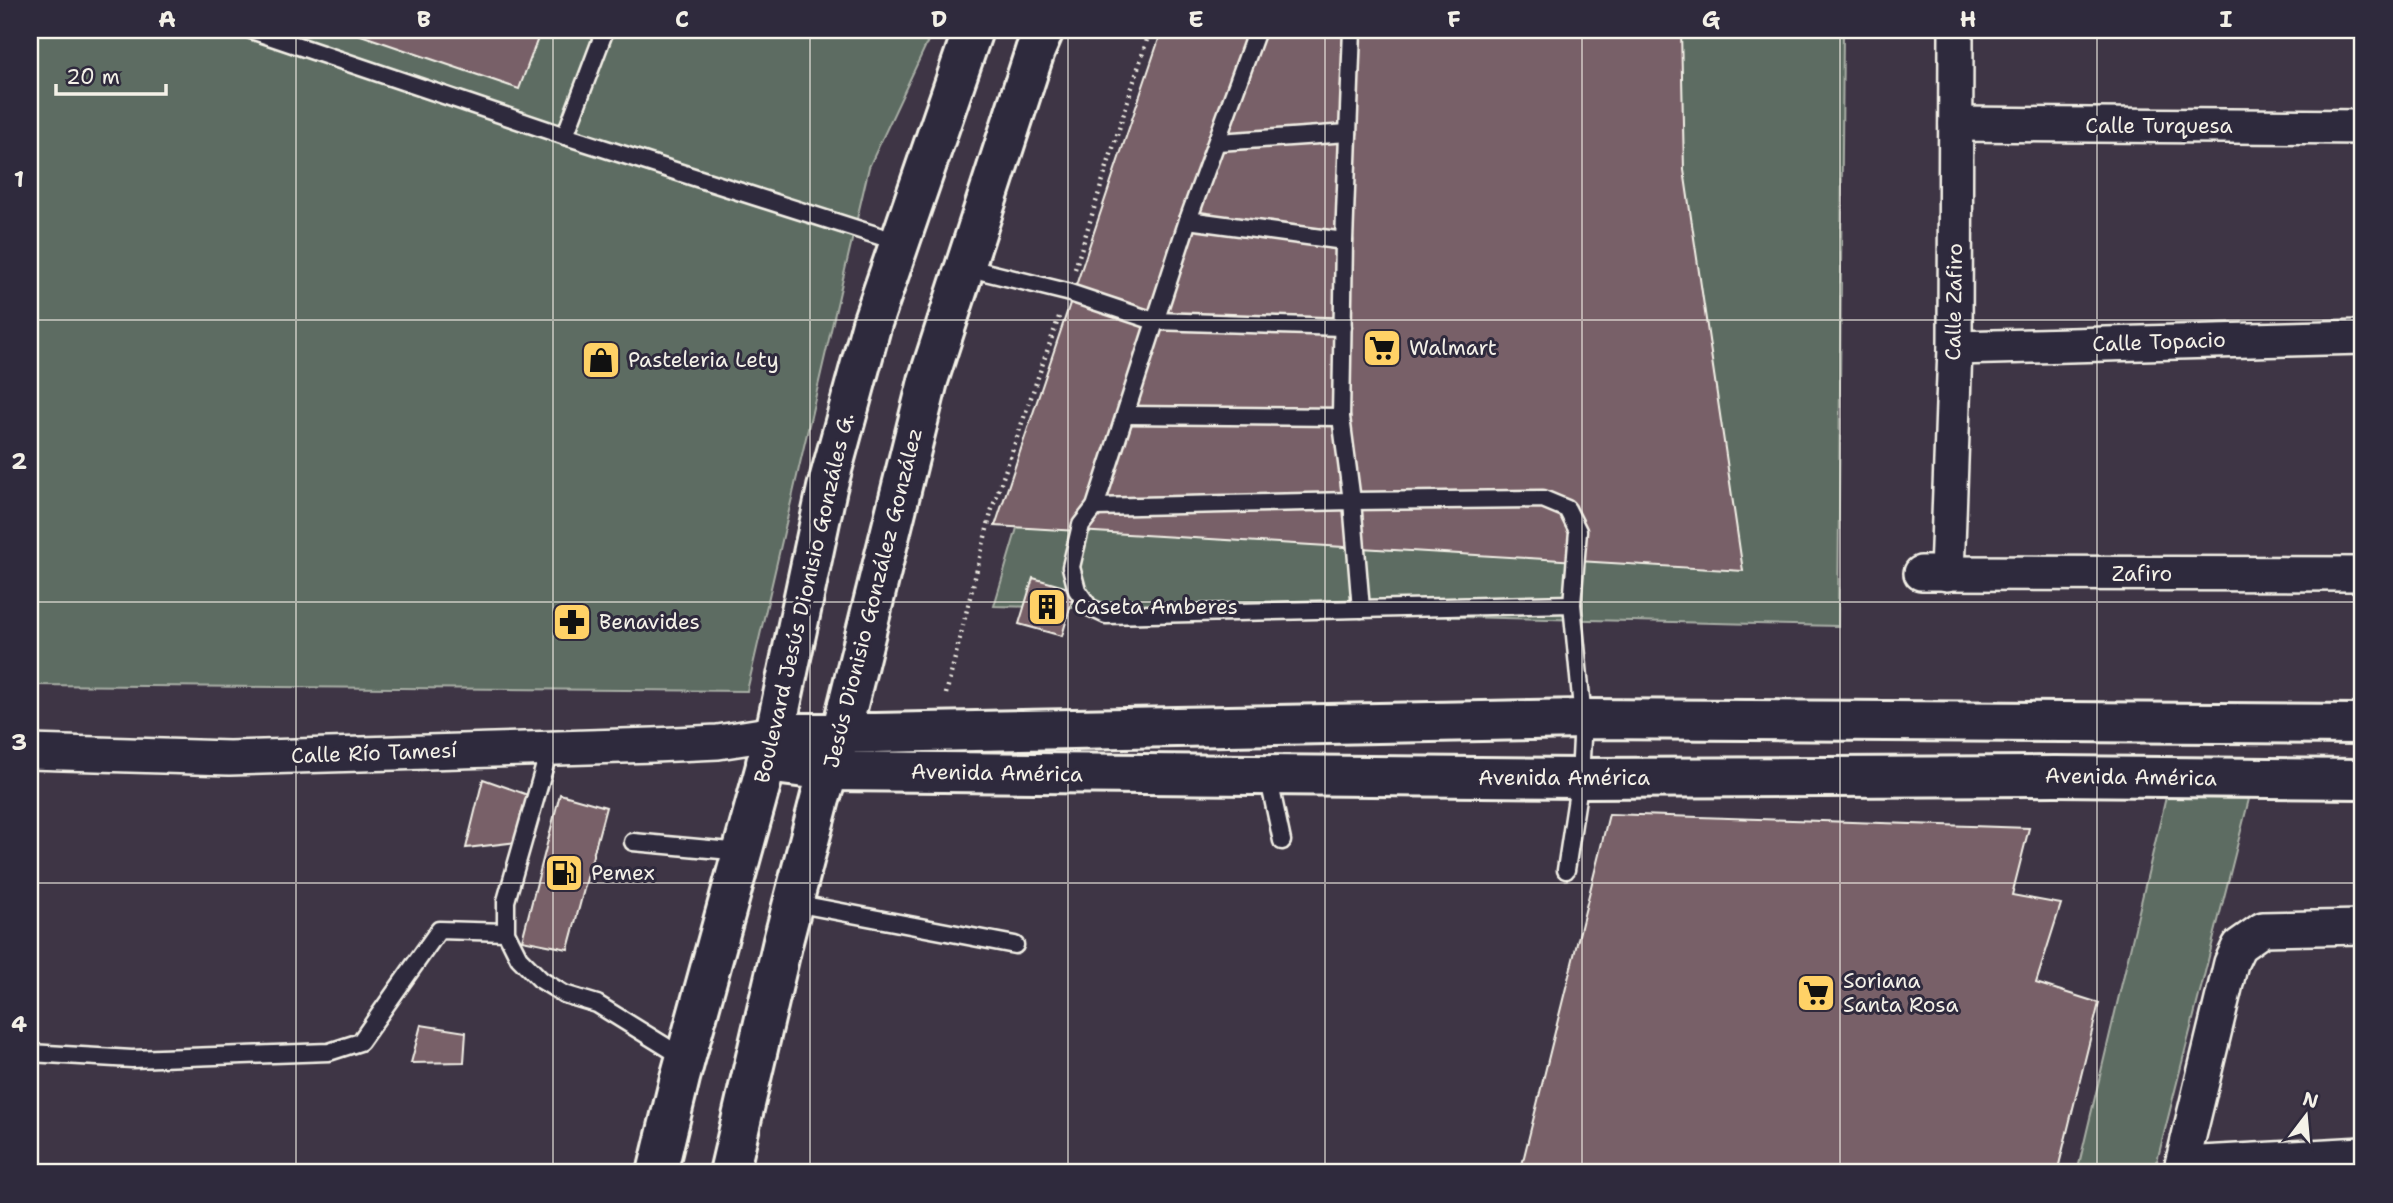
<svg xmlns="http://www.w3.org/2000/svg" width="2393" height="1203" viewBox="0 0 2393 1203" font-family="'Shantell Sans',sans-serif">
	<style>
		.green { fill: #5d6c62; stroke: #a8aea5; stroke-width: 2 }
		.building { fill: #786067; stroke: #f4f1e8; stroke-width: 2 }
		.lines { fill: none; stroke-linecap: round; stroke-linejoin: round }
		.service-casing { stroke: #f4f1e8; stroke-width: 21 }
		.minor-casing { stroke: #f4f1e8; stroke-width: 38 }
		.secondary-casing { stroke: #f4f1e8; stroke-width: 44 }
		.path { stroke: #f4f1e8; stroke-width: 4.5; stroke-dasharray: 2 5; stroke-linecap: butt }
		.service { stroke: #2f2a3d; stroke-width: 16 }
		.minor { stroke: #2f2a3d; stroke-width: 33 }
		.secondary { stroke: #2f2a3d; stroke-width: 38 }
		.grid { fill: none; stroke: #f4f1e8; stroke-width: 2; stroke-opacity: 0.55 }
		.labels { text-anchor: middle; stroke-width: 6; stroke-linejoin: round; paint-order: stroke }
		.street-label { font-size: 21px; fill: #f4f1e8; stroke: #2f2a3d }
		.poi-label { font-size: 21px; fill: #f4f1e8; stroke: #2f2a3d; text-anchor: start }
		.neatline { fill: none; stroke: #f4f1e8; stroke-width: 2.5 }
		.grid-label { font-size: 23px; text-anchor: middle; font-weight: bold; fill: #f4f1e8 }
	</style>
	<rect width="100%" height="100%" fill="#3e3545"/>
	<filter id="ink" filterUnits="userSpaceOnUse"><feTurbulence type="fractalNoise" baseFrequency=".0143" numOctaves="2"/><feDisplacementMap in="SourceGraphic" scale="14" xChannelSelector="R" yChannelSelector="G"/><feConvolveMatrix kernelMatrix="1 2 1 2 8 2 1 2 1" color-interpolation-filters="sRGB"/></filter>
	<g filter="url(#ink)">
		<!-- green -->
		<g class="green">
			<path d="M 30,30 L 933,30 L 869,167 L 747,691 L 30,685 Z"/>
			<path d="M 1164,30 L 1843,30 L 1838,626 L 994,606 Z"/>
			<path d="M 2166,797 L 2249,799 L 2154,1173 L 2077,1173 Z"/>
		</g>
		<!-- building -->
		<g class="building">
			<path d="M 346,30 L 541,30 L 519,89 Z"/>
			<path d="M 1162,30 L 1681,30 L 1684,170 L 1743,571 L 995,526 Z"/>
			<path d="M 1033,578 L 1075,590 L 1062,636 L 1019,624 Z"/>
			<path d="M 483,779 L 531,796 L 517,842 L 466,848 Z"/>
			<path d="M 560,794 L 606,807 L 568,949 L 522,940 Z"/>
			<path d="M 1609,814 L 2029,828 L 2012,895 L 2061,904 L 2036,983 L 2099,1003 L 2057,1173 L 1520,1173 Z"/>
			<path d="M 421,1025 L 466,1032 L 464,1062 L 411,1063 Z"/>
		</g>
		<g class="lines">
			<!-- service casing -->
			<g class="service-casing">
				<g id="service">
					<path d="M 251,30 L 565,136 L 898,242"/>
					<path d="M 1257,30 L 1188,220 L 1095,507 L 1081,525 L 1071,567 L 1077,590 L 1089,607 L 1106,615 L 1572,604 L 1583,719 L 1580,778 L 1566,870"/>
					<path d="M 1352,30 L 1344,241 L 1341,417 L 1352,501 L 1543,499 L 1567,509 L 1578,531 L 1572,604"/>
					<path d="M 565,136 L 605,30"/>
					<path d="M 1218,142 L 1348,133"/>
					<path d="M 1188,220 L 1344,241"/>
					<path d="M 965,267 L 1067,292 L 1154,321 L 1343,327"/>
					<path d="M 1126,415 L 1341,417"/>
					<path d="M 1095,507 L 1352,501 L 1361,609"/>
					<path d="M 550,747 L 506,901 L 506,932 L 519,958 L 541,980 L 564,994 L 597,1004 L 686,1059"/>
					<path d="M 1268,775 L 1282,841"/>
					<path d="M 633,842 L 742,852"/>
					<path d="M 794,903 L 1015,945"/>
					<path d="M 30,1053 L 132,1059 L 329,1052 L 360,1042 L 439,930 L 506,932"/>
				</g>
			</g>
			<!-- minor casing -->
			<g class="minor-casing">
				<g id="minor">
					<path d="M 1956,124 L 2363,127"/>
					<path d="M 1955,348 L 2363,337"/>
					<path d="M 1921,573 L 2363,574"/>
					<path d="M 1947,574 L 1955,348 L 1956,30"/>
					<path d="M 30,752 L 229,758 L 654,745 L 718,742 L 775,733"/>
					<path d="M 2183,1164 L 2363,1154"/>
					<path d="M 2180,1173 L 2231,963 L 2239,946 L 2263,929 L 2363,927"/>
				</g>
			</g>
			<!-- secondary casing -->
			<g class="secondary-casing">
				<g id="secondary">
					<path d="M 775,733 L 875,733 L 1583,719 L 2363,724"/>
					<path d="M 766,763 L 829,771 L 1580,778 L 2055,776 L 2363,779"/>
					<path d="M 657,1173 L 680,1078 L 775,733 L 827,488 L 872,323 L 973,30"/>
					<path d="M 729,1173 L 783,941 L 820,799 L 841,733 L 928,381 L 1035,51 L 1044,30"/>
				</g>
			</g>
			<!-- path -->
			<g class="path">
				<path d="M 1075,269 L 1150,30"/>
				<path d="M 946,694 L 992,509 L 1059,317"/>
			</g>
			<!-- service -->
			<use href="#service" class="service"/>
			<!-- minor -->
			<use href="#minor" class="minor"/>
			<!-- secondary -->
			<use href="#secondary" class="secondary"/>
		</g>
	</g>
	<!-- grid -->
	<path class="grid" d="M 296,30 L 296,1173M 553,30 L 553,1173M 810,30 L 810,1173M 1068,30 L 1068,1173M 1325,30 L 1325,1173M 1582,30 L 1582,1173M 1840,30 L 1840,1173M 2097,30 L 2097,1173M 30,320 L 2363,320M 30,602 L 2363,602M 30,883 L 2363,883"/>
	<!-- icons -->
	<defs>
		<g id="supermarket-square" transform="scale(2.0125)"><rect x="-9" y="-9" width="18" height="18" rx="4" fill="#ffd166" stroke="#2f2a3d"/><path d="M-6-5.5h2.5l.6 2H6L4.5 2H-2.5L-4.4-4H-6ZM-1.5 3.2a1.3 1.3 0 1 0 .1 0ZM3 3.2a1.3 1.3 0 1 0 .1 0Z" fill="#111"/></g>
		<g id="shop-square" transform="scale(2.0125)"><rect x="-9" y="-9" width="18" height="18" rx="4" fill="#ffd166" stroke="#2f2a3d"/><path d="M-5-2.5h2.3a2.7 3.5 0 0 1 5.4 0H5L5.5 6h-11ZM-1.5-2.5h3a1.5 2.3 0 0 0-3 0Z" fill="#111"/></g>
		<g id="building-square" transform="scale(2.0125)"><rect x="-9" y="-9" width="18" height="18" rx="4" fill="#ffd166" stroke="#2f2a3d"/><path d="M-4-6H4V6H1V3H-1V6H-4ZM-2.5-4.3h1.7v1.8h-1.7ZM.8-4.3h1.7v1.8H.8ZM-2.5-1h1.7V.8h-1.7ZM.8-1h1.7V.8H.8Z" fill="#111"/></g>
		<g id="pharmacy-square" transform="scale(2.0125)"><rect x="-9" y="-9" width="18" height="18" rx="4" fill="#ffd166" stroke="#2f2a3d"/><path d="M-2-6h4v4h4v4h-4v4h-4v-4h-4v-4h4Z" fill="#111"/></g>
		<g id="fuel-square" transform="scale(2.0125)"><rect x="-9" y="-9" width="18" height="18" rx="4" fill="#ffd166" stroke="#2f2a3d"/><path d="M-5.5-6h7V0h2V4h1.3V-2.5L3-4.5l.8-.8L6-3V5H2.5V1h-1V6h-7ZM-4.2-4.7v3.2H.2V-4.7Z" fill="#111"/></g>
	</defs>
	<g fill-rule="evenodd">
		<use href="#supermarket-square" x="1382" y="348"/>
		<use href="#shop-square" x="601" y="360"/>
		<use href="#building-square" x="1047" y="607"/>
		<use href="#pharmacy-square" x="572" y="622"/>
		<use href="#fuel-square" x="564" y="873"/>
		<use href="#supermarket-square" x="1816" y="993"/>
	</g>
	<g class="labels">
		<!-- street labels -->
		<g class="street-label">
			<text x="2159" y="133">Calle Turquesa</text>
			<text transform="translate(1954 302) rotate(-89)" y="7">Calle Zafiro</text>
			<text transform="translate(2159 342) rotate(-2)" y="7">Calle Topacio</text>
			<text x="2142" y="581">Zafiro</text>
			<text transform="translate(804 598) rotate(-77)" y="7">Boulevard Jesús Dionisio Gonzáles G.</text>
			<text transform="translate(873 598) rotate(-76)" y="7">Jesús Dionisio González González</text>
			<text transform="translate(374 753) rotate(-2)" y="7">Calle Río Tamesí</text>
			<text transform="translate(997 773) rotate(1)" y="7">Avenida América</text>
			<text transform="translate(2131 777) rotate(1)" y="7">Avenida América</text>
			<text x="1564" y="785">Avenida América</text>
		</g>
		<!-- poi labels -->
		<g class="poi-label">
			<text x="1409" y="355">Walmart</text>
			<text x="628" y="367">Pasteleria Lety</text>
			<text x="1074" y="614">Caseta Amberes</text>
			<text x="599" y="629">Benavides</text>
			<text x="591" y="880">Pemex</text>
			<text x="1843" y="988">Soriana<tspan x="1843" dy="24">Santa Rosa</tspan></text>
		</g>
	</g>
	<!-- margin -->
	<rect width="2393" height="1203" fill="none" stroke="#2f2a3d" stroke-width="77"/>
	<!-- north arrow -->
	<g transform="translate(2306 1116) rotate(16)" stroke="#2f2a3d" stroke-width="5" paint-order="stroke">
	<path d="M0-5L12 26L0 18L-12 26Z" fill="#f4f1e8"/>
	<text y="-10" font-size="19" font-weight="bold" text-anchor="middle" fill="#f4f1e8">N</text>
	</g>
	<!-- scale -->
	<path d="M56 84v10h110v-10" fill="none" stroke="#f4f1e8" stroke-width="3.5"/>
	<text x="66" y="84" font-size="21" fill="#f4f1e8" stroke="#2f2a3d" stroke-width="5" paint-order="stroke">20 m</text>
	<rect x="38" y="38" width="2316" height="1126" class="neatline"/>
	<g class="grid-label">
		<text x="167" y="27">A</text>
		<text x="424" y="27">B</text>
		<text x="682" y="27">C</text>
		<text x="939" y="27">D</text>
		<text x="1196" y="27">E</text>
		<text x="1454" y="27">F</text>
		<text x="1711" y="27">G</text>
		<text x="1968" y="27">H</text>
		<text x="2226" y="27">I</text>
		<text x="19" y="187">1</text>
		<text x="19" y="469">2</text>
		<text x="19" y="750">3</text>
		<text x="19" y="1032">4</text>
	</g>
</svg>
